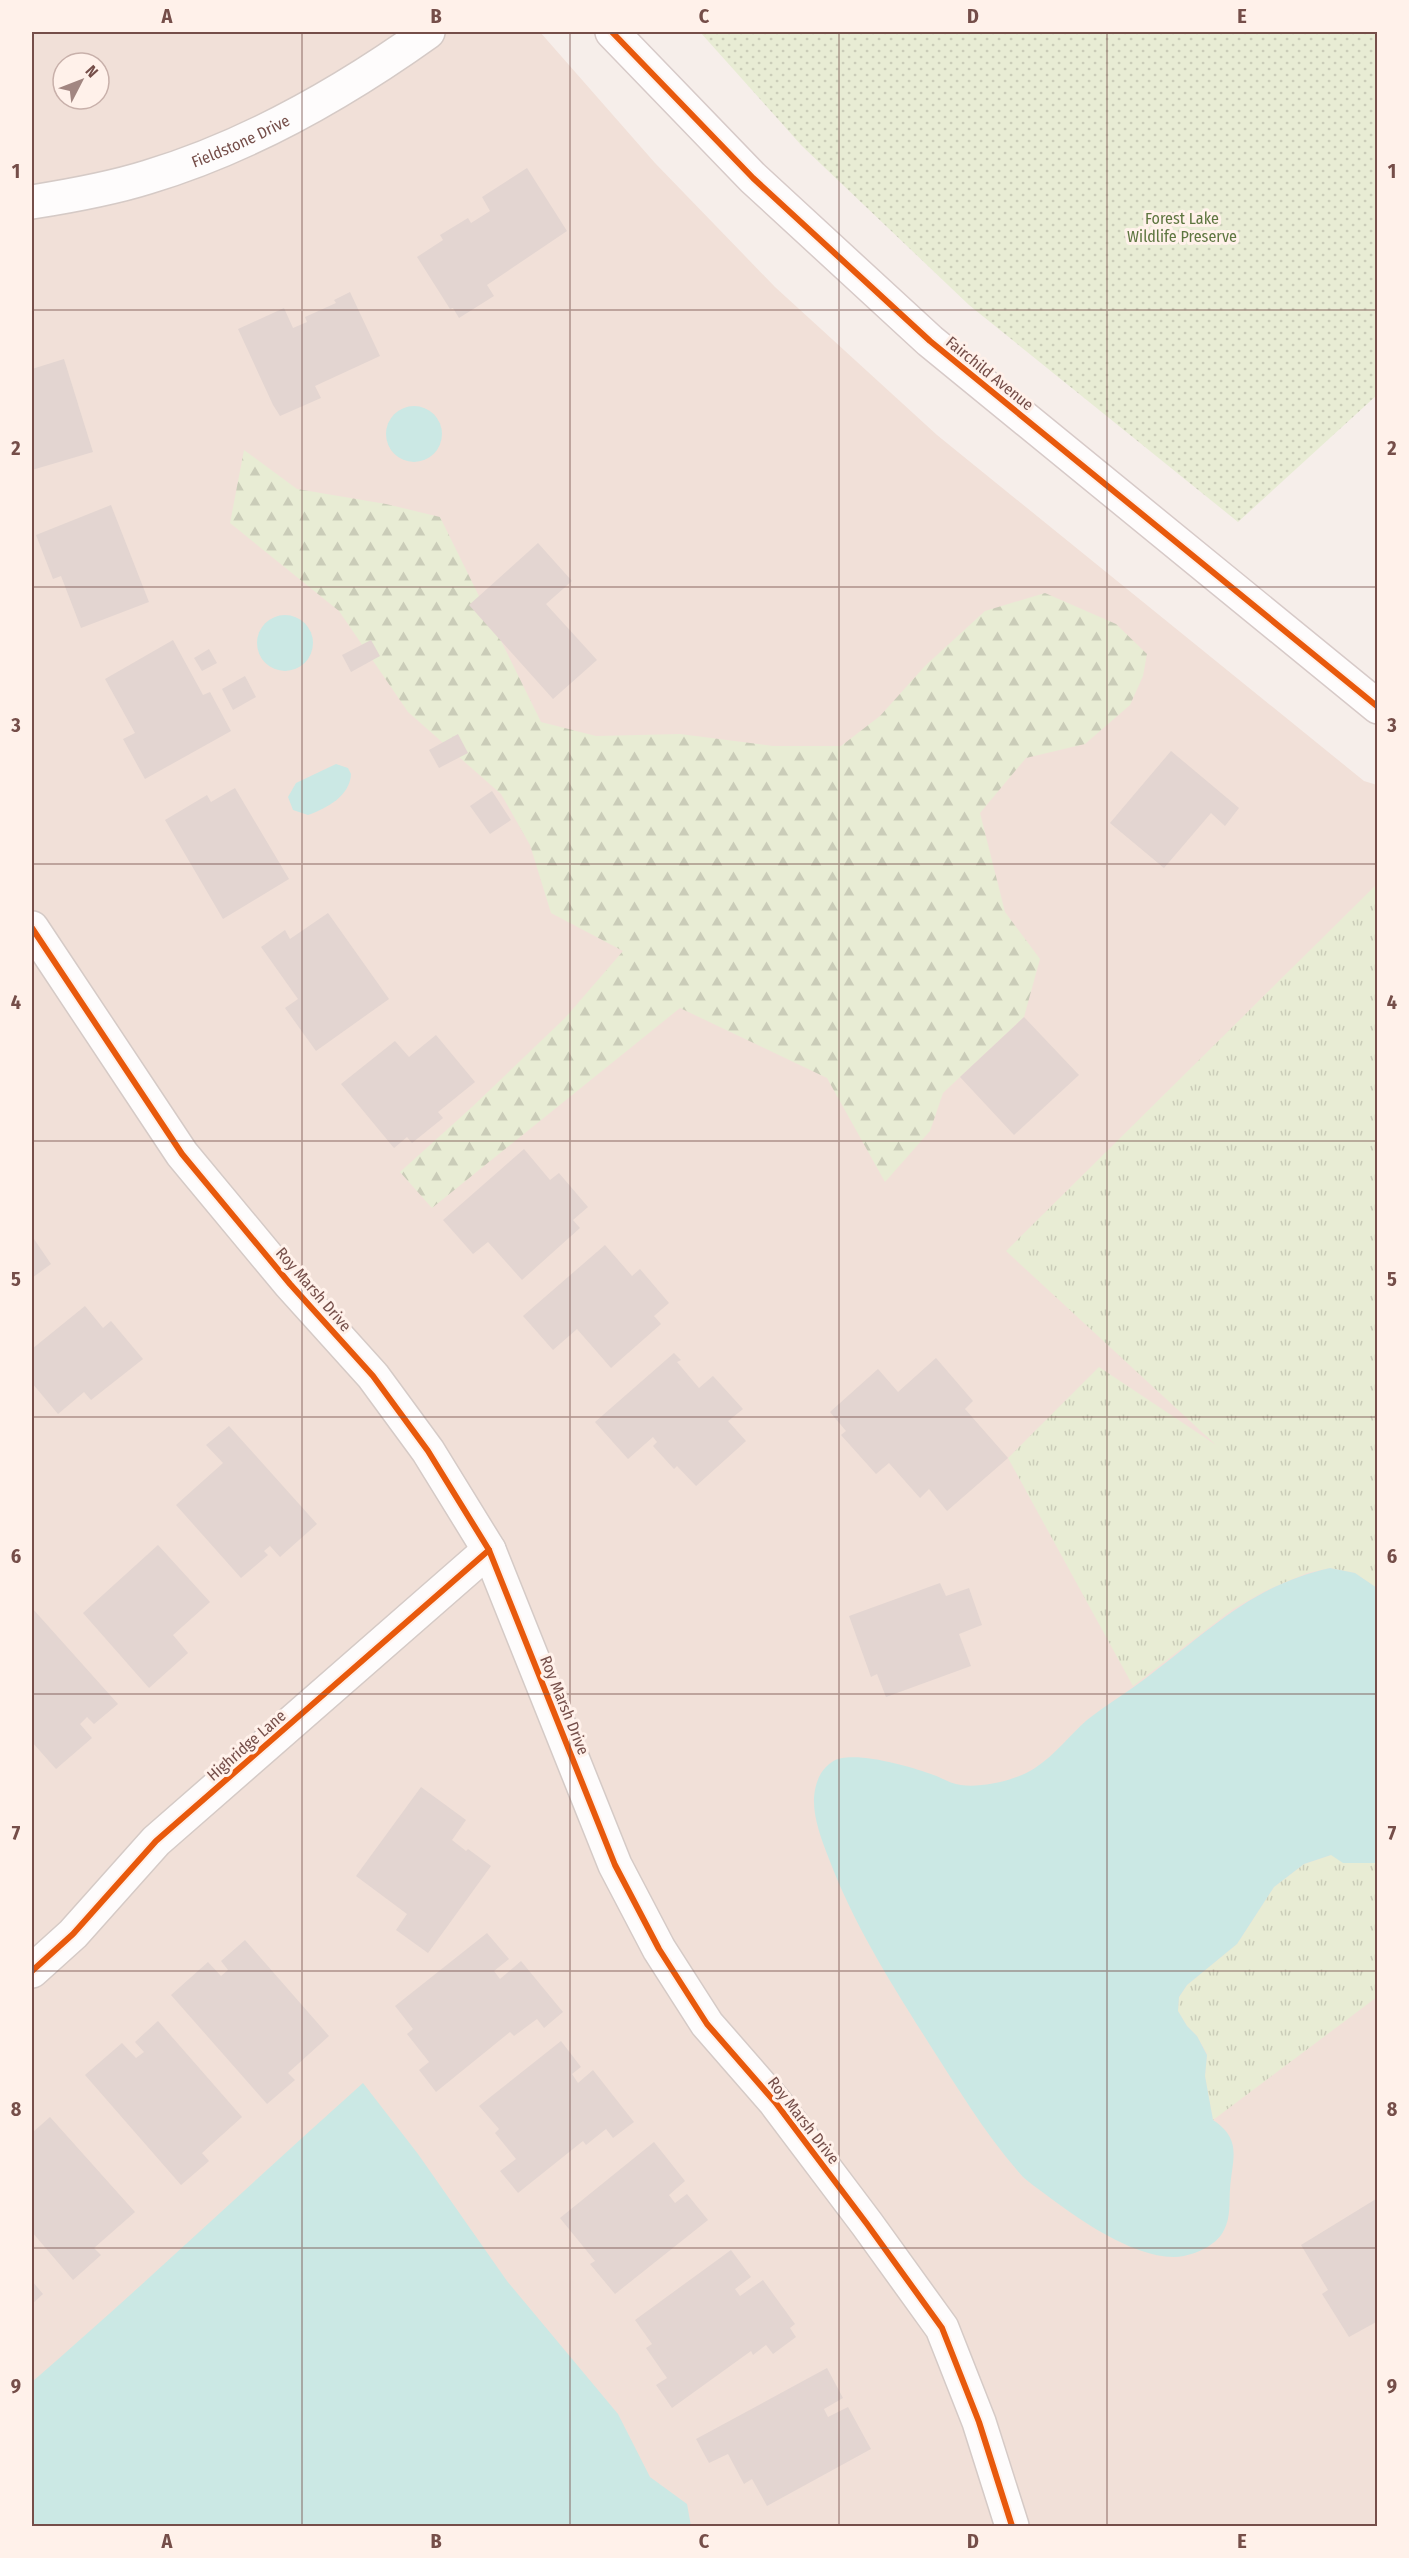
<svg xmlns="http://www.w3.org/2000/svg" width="1409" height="2558" viewBox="0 0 1409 2558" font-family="'Fira Sans Condensed',sans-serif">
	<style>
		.residential { fill: #f1e0d8; fill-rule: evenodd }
		.grass { fill: url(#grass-tufts) }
		.forest { fill: url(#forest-firs) }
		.park { fill: url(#park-dots) }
		.water { fill: #cbe8e4 }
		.building { fill: #e3d5d1 }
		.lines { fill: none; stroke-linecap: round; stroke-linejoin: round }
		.minor-casing { stroke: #d5cac6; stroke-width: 36 }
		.secondary-casing { stroke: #d7cac8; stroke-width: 36 }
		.minor { stroke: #fefcfc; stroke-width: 33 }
		.secondary { stroke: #fefcfc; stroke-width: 33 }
		.cycleway-casing { stroke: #fff1ea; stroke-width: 10 }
		.cycleway { stroke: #e8590c; stroke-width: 6 }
		.grid { fill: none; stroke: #754e49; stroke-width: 1.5; stroke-opacity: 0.55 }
		.labels { text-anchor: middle; stroke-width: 6; stroke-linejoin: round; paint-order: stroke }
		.street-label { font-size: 16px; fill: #754e49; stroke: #fff1ea }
		.park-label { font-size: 16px; fill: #5d753f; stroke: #fff1ea }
		.neatline { fill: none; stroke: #754e49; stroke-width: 2 }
		.grid-label { font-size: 20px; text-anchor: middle; font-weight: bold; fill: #754e49 }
	</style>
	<defs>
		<pattern id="grass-tufts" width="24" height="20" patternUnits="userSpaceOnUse" patternTransform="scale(1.5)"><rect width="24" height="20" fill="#e8ecd4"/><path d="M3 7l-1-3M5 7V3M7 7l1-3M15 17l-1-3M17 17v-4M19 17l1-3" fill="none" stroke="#caccb8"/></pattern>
		<pattern id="forest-firs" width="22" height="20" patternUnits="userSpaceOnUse" patternTransform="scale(1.5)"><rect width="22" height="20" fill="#e8ecd4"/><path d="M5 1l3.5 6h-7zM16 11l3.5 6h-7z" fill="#caccb8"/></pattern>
		<pattern id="park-dots" width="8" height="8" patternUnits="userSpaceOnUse" patternTransform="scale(1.5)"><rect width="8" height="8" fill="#e8ecd4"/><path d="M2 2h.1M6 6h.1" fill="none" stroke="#caccb8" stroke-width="1.8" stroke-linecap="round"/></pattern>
	</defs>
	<rect width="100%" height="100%" fill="#f6eeea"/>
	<!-- residential -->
	<path class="residential" d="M 32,32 L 540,32 L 655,163 L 775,287 L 937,435 L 1364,781 L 1377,785 L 1377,2526 L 32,2526 ZM 63,63 L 99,63 L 99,99 L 63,99 Z"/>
	<!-- grass -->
	<g class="grass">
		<path d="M 1377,884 L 1377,1588 L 1355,1573 L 1330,1568 L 1307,1573 L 1265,1591 L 1233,1609 L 1133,1686 L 1008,1458 L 1099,1367 L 1216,1445 L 1006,1251 Z"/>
		<path d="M 1331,1855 L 1377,1863 L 1377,1997 L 1213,2120 L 1205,2076 L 1207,2054 L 1197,2036 L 1187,2026 L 1178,2011 L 1179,1997 L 1187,1985 L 1237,1944 L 1274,1887 L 1304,1864 Z"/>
	</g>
	<!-- forest -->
	<path class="forest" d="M 244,450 L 297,489 L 386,504 L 440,517 L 541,722 L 596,736 L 680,734 L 773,746 L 841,746 L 880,716 L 925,666 L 985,611 L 1045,593 L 1116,624 L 1147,654 L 1143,676 L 1130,705 L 1085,744 L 1026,758 L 980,813 L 1005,912 L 1040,959 L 1024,1017 L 943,1093 L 930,1131 L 885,1182 L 827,1078 L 680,1008 L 432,1208 L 400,1172 L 472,1107 L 565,1018 L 623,951 L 551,913 L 530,845 L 501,794 L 408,712 L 339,611 L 230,523 Z"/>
	<!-- park -->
	<path class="park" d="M 700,32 L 1377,32 L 1377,395 L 1238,522 L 969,305 L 802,146 Z"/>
	<!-- water -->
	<g class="water">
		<circle cx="414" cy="434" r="28"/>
		<circle cx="285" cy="643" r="28"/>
		<path d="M 336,764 L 348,768 L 351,774 C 350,796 327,808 308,815 L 293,810 L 288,797 L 296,783 Z"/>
		<path d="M 1330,1568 L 1355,1573 L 1377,1588 L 1377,1863 L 1343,1863 L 1331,1855 L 1304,1864 L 1274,1887 L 1237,1944 L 1187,1985 L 1179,1997 L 1178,2011 L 1187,2026 L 1197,2036 L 1207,2055 L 1205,2076 L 1213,2120 C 1243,2140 1232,2159 1230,2189 C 1229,2202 1231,2217 1224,2230 C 1218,2244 1198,2253 1184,2256 C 1141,2264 1078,2219 1045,2194 C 1038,2189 1030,2183 1023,2177 C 987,2137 959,2090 930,2045 C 892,1985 854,1925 829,1859 C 822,1841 813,1818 814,1798 C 815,1783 820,1770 832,1762 C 850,1749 908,1766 928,1773 C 939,1776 950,1784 961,1785 C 983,1788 1017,1780 1035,1768 C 1055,1755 1070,1735 1087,1720 C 1107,1704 1130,1691 1150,1675 C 1210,1630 1253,1585 1330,1568 Z"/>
		<path d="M 363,2083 L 418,2154 L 507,2281 L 618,2414 L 650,2477 L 687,2504 L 691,2526 L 32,2526 L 32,2382 C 144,2285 252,2182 363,2083 Z"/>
	</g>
	<!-- building -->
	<g class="building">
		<path d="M 527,168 L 567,231 L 487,285 L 494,296 L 459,318 L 453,308 L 450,309 L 417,257 L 443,240 L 440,235 L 468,218 L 471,223 L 490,211 L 482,197 Z"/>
		<path d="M 350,292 L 380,356 L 315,386 L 321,398 L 280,416 L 273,405 L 238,329 L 284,308 L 293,328 L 307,322 L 305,317 L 336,303 L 334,300 Z"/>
		<path d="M 64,359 L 93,452 L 32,470 L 32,369 Z"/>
		<path d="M 111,505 L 149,602 L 81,628 L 61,576 L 53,579 L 36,535 Z"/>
		<path d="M 538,543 L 572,581 L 546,604 L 597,660 L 553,699 L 469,605 Z"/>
		<path d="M 173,640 L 203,695 L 210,692 L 231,731 L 145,779 L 123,739 L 135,733 L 105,679 Z"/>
		<path d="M 371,640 L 380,656 L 351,672 L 342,655 Z"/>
		<path d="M 209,649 L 217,663 L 202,671 L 194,658 Z"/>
		<path d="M 245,676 L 256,697 L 233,710 L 222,689 Z"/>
		<path d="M 458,734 L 468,753 L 439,768 L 429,750 Z"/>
		<path d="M 1171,751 L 1239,808 L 1225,826 L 1211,813 L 1164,868 L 1110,823 Z"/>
		<path d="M 235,788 L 289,879 L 223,919 L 165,820 L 207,795 L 211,802 Z"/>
		<path d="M 492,791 L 511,820 L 490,834 L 470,806 Z"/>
		<path d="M 328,913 L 389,999 L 316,1051 L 285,1008 L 298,999 L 261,947 L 285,930 L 290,939 Z"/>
		<path d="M 1024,1017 L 1079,1075 L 1014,1135 L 960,1077 Z"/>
		<path d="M 436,1035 L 475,1082 L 438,1112 L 443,1118 L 412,1143 L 407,1137 L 394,1148 L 341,1084 L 395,1041 L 409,1057 Z"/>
		<path d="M 524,1149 L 550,1180 L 559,1173 L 588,1207 L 573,1220 L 580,1228 L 522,1280 L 488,1242 L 473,1254 L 443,1220 Z"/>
		<path d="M 32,1236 L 51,1264 L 32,1278 Z"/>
		<path d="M 605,1245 L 632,1276 L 640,1269 L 669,1303 L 654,1316 L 661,1324 L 611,1368 L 577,1329 L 553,1350 L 523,1316 Z"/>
		<path d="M 85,1306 L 103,1328 L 111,1321 L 143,1359 L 91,1400 L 84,1392 L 58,1414 L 32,1383 L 32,1349 Z"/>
		<path d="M 674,1353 L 681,1360 L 677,1362 L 699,1388 L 713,1376 L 743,1409 L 728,1421 L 746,1441 L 696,1486 L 677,1466 L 674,1469 L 653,1446 L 657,1442 L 653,1437 L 628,1459 L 595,1422 Z"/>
		<path d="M 936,1358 L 973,1401 L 965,1409 L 1008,1458 L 947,1511 L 929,1489 L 920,1498 L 889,1463 L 876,1474 L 841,1435 L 846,1431 L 830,1412 L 878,1369 L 898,1392 Z"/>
		<path d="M 229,1426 L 317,1524 L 280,1557 L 270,1546 L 264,1551 L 268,1555 L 241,1578 L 176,1505 L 223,1463 L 206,1445 Z"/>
		<path d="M 158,1545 L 210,1602 L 173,1635 L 188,1653 L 149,1688 L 83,1613 Z"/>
		<path d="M 940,1583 L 946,1596 L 969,1588 L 982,1625 L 959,1634 L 971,1666 L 886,1697 L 877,1674 L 871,1677 L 849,1616 Z"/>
		<path d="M 32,1608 L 118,1704 L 94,1724 L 87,1717 L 80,1724 L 92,1738 L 56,1769 L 32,1742 Z"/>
		<path d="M 421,1787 L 466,1820 L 452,1840 L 466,1851 L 468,1849 L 491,1866 L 428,1953 L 396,1930 L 407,1914 L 356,1876 Z"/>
		<path d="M 487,1933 L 509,1959 L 494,1971 L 500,1979 L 521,1961 L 563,2012 L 544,2028 L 537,2019 L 514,2036 L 510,2032 L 436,2092 L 419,2070 L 429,2062 L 407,2034 L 413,2029 L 395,2006 Z"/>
		<path d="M 245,1940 L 329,2036 L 288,2073 L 295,2080 L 267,2104 L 171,1995 L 208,1962 L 221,1976 L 228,1970 L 221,1961 Z"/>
		<path d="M 158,2021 L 242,2117 L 202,2153 L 209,2161 L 181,2185 L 85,2075 L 122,2043 L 136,2058 L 144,2052 L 135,2042 Z"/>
		<path d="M 561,2041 L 581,2067 L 572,2074 L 578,2083 L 593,2070 L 634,2122 L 613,2138 L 606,2129 L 586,2145 L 583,2141 L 518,2193 L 500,2171 L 516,2159 L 495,2133 L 499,2129 L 479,2106 Z"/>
		<path d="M 50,2117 L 135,2212 L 94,2248 L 101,2255 L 73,2280 L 32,2232 L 32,2148 L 34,2145 L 32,2142 L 32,2133 Z"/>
		<path d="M 654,2142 L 685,2181 L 669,2195 L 675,2203 L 687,2194 L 708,2220 L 615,2294 L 590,2264 L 595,2261 L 560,2218 Z"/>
		<path d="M 1376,2199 L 1378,2321 L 1349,2337 L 1322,2294 L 1328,2290 L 1301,2245 Z"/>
		<path d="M 731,2250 L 751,2277 L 735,2289 L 740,2296 L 763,2280 L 795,2324 L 790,2328 L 796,2337 L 773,2354 L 766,2345 L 753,2355 L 751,2351 L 672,2408 L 656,2385 L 667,2378 L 646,2348 L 652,2344 L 635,2320 Z"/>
		<path d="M 32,2281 L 43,2294 L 32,2304 Z"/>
		<path d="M 827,2368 L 843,2398 L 824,2409 L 828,2417 L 848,2407 L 871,2449 L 767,2506 L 752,2479 L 744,2484 L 728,2454 L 709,2463 L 696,2439 Z"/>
	</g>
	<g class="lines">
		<!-- minor casing -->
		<g class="minor-casing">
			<g id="minor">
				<path id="s1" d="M 32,202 C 70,196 110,189 148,177 C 248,147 344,92 428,32"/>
				<path d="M 32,928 L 182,1154 L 290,1284 L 373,1376 L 428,1451 L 489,1550 L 615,1865 L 659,1949 L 707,2024 L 775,2102 L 867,2224 L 942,2328 L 979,2422 L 1012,2526"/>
				<path d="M 32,1971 L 73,1934 L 156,1841 L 489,1550"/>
			</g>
		</g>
		<!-- secondary casing -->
		<g class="secondary-casing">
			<path id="secondary" d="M 612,32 L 753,178 L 930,341 L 1378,707"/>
		</g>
		<!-- minor -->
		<use href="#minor" class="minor"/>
		<!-- secondary -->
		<use href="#secondary" class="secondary"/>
		<!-- cycleway casing -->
		<g class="cycleway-casing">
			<g id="cycleway">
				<path d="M 612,32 L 753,178 L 930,341 L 1378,707"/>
				<path d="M 32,928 L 182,1154 L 290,1284 L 373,1376 L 428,1451 L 489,1550 L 615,1865 L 659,1949 L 707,2024 L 775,2102 L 867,2224 L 942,2328 L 979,2422 L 1012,2526"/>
				<path d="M 32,1971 L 73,1934 L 156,1841 L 489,1550"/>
			</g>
		</g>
		<!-- cycleway -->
		<use href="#cycleway" class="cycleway"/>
	</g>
	<!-- grid -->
	<path class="grid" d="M 302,32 L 302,2526M 570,32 L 570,2526M 839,32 L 839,2526M 1107,32 L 1107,2526M 32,310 L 1378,310M 32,587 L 1378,587M 32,864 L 1378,864M 32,1141 L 1378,1141M 32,1417 L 1378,1417M 32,1694 L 1378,1694M 32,1971 L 1378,1971M 32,2248 L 1378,2248"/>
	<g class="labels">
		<!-- street labels -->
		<g class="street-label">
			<text dy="6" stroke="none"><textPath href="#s1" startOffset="218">Fieldstone Drive</textPath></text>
			<text transform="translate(990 373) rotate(39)" y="6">Fairchild Avenue</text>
			<text transform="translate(314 1289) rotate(49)" y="6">Roy Marsh Drive</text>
			<text transform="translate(565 1705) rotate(68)" y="6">Roy Marsh Drive</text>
			<text transform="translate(246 1745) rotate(-41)" y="6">Highridge Lane</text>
			<text transform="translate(804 2120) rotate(52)" y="6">Roy Marsh Drive</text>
		</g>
		<!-- park labels -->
		<g class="park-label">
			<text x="1182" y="224">Forest Lake<tspan x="1182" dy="18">Wildlife Preserve</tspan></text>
		</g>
	</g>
	<!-- border -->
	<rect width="1409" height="2558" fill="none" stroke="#fff1ea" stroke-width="66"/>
	<!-- north arrow -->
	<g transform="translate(81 81) rotate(48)"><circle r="28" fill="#fff1ea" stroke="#c8b0aa" stroke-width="1.5"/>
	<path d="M0-4.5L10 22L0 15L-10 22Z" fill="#a28681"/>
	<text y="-9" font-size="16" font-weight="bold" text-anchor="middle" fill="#754e49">N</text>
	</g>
	<rect x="33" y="33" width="1343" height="2492" class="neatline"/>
	<g class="grid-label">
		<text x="167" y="23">A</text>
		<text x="436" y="23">B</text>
		<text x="704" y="23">C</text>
		<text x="973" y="23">D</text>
		<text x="1242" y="23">E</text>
		<text x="16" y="178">1</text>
		<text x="1392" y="178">1</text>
		<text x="16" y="455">2</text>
		<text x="1392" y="455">2</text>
		<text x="16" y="732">3</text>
		<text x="1392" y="732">3</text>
		<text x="16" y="1009">4</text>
		<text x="1392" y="1009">4</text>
		<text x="16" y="1286">5</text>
		<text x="1392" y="1286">5</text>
		<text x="16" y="1563">6</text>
		<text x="1392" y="1563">6</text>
		<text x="16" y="1840">7</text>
		<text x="1392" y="1840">7</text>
		<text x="16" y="2116">8</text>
		<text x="1392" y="2116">8</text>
		<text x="16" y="2393">9</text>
		<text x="1392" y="2393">9</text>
		<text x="167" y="2548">A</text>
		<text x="436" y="2548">B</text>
		<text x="704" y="2548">C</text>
		<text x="973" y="2548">D</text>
		<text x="1242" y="2548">E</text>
	</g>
</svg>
